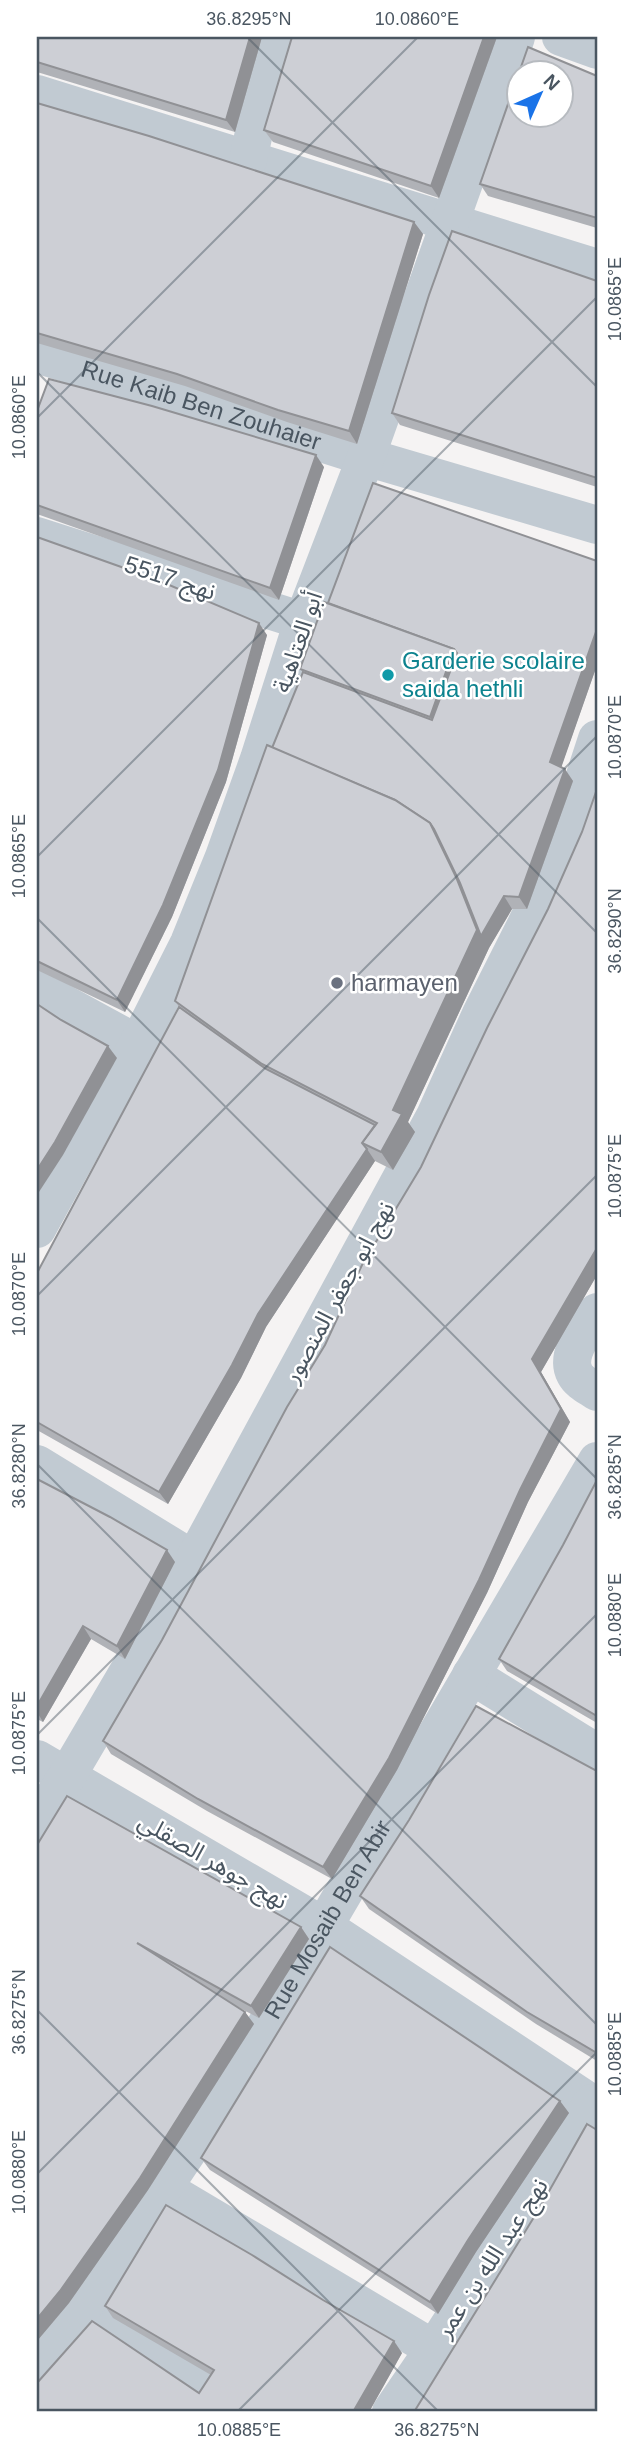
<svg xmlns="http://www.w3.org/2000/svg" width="634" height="2449" viewBox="0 0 634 2449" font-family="Helvetica,'Noto Sans Arabic',sans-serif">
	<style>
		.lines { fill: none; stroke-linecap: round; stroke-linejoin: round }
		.minor { stroke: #c1cad2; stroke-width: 38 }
		.wall { fill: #b0b2b7 }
		.shaded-wall { fill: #909195 }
		.building { fill: #cdcfd5; stroke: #909195; stroke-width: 2; fill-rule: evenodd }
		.ticks { fill: none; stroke: #4a5661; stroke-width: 2; stroke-opacity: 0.45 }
		.culture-dot { fill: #0f9aa8; stroke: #fff; stroke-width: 2.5 }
		.worship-dot { fill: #6b7280; stroke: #fff; stroke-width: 2.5 }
		.labels { text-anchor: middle; stroke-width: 5; stroke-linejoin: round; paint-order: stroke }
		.street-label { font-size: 24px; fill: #4a5661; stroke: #fff }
		.culture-label { font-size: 24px; fill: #0d838f; stroke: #fff; text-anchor: start }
		.worship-label { font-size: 24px; fill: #5b616d; stroke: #fff; text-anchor: start }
		.neatline { fill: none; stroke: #4a5661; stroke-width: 2.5 }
		.ticks-label { font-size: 18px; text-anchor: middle; fill: #4a5661 }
	</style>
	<rect width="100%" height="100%" fill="#f5f3f3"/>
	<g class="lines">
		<!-- minor -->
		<g class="minor">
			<path d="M 561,37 L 597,50"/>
			<path d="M 37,94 L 597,268"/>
			<path d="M 248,160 L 275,37"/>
			<path id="s1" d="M 37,354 L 366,457 L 597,525"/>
			<path d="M 37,536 L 303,621"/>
			<path d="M 37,989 L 138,1044"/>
			<path d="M 37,1229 L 138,1044 L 189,943 L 224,857 L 259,759 L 303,621 L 366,457 L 516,37"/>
			<path d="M 597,1312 C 587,1328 564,1354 575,1374 C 579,1382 590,1387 597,1392"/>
			<path d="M 37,1464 L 194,1560"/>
			<path d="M 471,1675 L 597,1753"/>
			<path d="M 37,1759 L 325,1927 L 597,2107"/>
			<path d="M 37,1823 L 67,1776 L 194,1560 L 435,1116 L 481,1014 L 555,867 L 597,739"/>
			<path d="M 163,2188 L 434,2349"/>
			<path d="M 80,2312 L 195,2382"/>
			<path id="s2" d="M 37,2367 L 80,2312 L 219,2105 L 597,1461"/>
			<path d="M 391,2412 L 434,2349 L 592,2103"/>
		</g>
	</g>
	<!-- wall -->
	<g class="wall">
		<path d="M 37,37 L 262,37 L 235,132 L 37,72 Z"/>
		<path d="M 292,37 L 497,37 L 439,198 L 273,142 L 264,130 Z"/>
		<path d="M 597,76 L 597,228 L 488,196 L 480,184 Z"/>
		<path d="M 37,103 L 414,222 L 423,234 L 357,444 L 287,422 L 185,386 L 37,343 Z"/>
		<path d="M 597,281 L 597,487 L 400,425 L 392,413 Z"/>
		<path d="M 37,411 L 324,467 L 279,600 L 37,514 Z"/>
		<path d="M 37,537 L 267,635 L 226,782 L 172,917 L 125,1012 L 37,970 Z"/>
		<path d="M 597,561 L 597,665 L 561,767 L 573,781 L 527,909 L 512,909 L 489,948 L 408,1122 L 415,1132 L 393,1170 L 375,1161 L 266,1327 L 241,1378 L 168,1504 L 37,1430 L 37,1273 L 179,1007 L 175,1001 L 272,748 L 303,672 L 300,669 L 328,603 Z"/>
		<path d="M 597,789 L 597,1275 L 541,1372 L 570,1422 L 528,1502 L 487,1593 L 397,1770 L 332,1879 L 207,1811 L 111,1754 L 103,1741 L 162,1640 L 325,1345 L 421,1167 L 548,909 L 582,832 Z"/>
		<path d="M 37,1479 L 175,1562 L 125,1659 L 91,1639 L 43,1722 L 37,1719 Z"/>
		<path d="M 597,1480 L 597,1723 L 507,1671 L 499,1659 L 563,1545 Z"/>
		<path d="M 597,1771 L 597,2061 L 536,2024 L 369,1909 L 360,1896 Z"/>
		<path d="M 37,1845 L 301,1927 L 309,1939 L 259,2018 L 232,2004 L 245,2012 L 254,2024 L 148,2190 L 69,2303 L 37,2341 Z"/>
		<path d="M 560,2101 L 569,2113 L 476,2252 L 438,2314 L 210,2170 L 201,2158 Z"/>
		<path d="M 105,2306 L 402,2353 L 369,2412 L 37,2412 L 199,2393 L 211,2375 L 113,2318 Z"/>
	</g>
	<!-- shaded-wall -->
	<g class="shaded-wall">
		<path d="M 250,37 L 262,37 L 235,132 L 226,120 Z"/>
		<path d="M 484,37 L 497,37 L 439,198 L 431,186 Z"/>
		<path d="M 414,222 L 423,234 L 357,444 L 349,431 Z"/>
		<path d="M 316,455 L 324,467 L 279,600 L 270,588 Z"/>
		<path d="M 259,623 L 267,635 L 226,782 L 172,917 L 125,1012 L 117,1000 Z"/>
		<path d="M 597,629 L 597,665 L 559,774 L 550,762 Z"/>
		<path d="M 454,649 L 465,665 L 441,732 L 430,717 Z"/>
		<path d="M 565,769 L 573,781 L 527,909 L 519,897 Z"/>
		<path d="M 430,823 L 504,896 L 512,909 L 489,948 L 408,1122 L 415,1132 L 393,1170 L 381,1152 L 393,1110 Z"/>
		<path d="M 108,1046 L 117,1058 L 63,1155 L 37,1195 L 37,1170 Z"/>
		<path d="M 367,1149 L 375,1161 L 266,1327 L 241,1378 L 168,1504 L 159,1492 L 258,1314 Z"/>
		<path d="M 597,1248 L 597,1275 L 541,1372 L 570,1422 L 528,1502 L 487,1593 L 397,1770 L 332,1879 L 323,1867 L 532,1359 Z"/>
		<path d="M 167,1550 L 175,1562 L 125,1659 L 117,1646 Z"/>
		<path d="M 83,1626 L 91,1639 L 43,1722 L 37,1712 L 37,1706 Z"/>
		<path d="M 301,1927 L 309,1939 L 259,2018 L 251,2006 Z"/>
		<path d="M 245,2012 L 254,2024 L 148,2190 L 69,2303 L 37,2341 L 37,2319 Z"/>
		<path d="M 560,2101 L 569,2113 L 476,2252 L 438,2314 L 430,2302 L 468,2240 Z"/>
		<path d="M 394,2341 L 402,2353 L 369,2412 L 353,2412 Z"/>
	</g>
	<!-- building -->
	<g class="building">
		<path d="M 37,37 L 250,37 L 226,120 L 37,62 Z"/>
		<path d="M 292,37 L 484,37 L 431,186 L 264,130 Z"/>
		<path d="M 528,47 L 597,76 L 597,218 L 480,184 ZM 519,74 L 561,74 L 561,116 L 519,116 Z"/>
		<path d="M 37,103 L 149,136 L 414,222 L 349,431 L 278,410 L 177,374 L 37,333 Z"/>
		<path d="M 452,231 L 597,281 L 597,478 L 392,413 L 429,295 Z"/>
		<path d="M 49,379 L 152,406 L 316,455 L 270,588 L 37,505 L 37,411 Z"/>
		<path d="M 373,483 L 597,561 L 597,629 L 550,762 L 565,769 L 519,897 L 504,896 L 481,936 L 460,883 L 434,829 L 430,823 L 395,800 L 272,748 L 303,672 L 432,720 L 457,653 L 454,649 L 328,603 Z"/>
		<path d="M 37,537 L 155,579 L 259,623 L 218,770 L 163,905 L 117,1000 L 37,961 Z"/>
		<path d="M 324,602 L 454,649 L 430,717 L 300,669 Z"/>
		<path d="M 267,745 L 395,800 L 430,823 L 456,877 L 477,930 L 393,1110 L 402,1114 L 381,1152 L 362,1143 L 377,1123 L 262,1064 L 175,1001 Z"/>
		<path d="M 597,789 L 597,1248 L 532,1359 L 561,1409 L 520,1490 L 479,1580 L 389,1758 L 323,1867 L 198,1799 L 103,1741 L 162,1640 L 287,1407 L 325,1345 L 362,1265 L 421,1167 L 487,1028 L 548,909 L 582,832 Z"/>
		<path d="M 37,1004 L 61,1020 L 108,1046 L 55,1142 L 37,1170 Z"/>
		<path d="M 179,1007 L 266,1069 L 375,1125 L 362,1143 L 367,1149 L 258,1314 L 232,1365 L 159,1492 L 37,1422 L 37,1273 Z"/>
		<path d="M 37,1479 L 110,1517 L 167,1550 L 117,1646 L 83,1626 L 37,1706 Z"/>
		<path d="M 597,1480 L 597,1716 L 499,1659 L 563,1545 Z"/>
		<path d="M 476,1706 L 597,1771 L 597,2053 L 527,2012 L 360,1896 L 409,1820 Z"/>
		<path d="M 67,1796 L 301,1927 L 251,2006 L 137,1943 L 245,2012 L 140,2178 L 60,2291 L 37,2319 L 37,1845 Z"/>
		<path d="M 330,1947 L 560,2101 L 468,2240 L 430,2302 L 201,2158 Z"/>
		<path d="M 587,2124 L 597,2130 L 597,2412 L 414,2412 L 539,2209 Z"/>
		<path d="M 166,2205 L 252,2255 L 323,2300 L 394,2341 L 353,2412 L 37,2412 L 37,2383 L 92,2321 L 199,2393 L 214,2370 L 105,2306 Z"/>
	</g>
	<!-- ticks -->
	<path class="ticks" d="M 247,37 L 597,387M 37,372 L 597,933M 37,418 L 418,37M 37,857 L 597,297M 37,918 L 597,1479M 37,1296 L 597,736M 37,1464 L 597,2025M 37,1735 L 597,1175M 37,2010 L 439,2412M 37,2174 L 597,1614M 237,2412 L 597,2052"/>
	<!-- markers -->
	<circle class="culture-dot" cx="388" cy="675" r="7"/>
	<circle class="worship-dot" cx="337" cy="983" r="7"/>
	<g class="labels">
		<!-- street labels -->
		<g class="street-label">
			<text dy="8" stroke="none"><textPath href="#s1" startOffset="172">Rue Kaib Ben Zouhaier</textPath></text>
			<text transform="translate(170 578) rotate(18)" y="8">نهج 5517</text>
			<text transform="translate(298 642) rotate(-71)" y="8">أبو العتاهية</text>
			<text transform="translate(339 1292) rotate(-61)" y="8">نهج ابو جعفر المنصور</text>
			<text transform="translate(213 1861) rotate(30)" y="8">نهج جوهر الصقلي</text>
			<text dy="8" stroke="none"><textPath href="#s2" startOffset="534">Rue Mosaib Ben Abir</textPath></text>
			<text transform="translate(492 2258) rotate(-57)" y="8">نهج عبد الله بن عمر</text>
		</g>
		<!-- culture labels -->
		<g class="culture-label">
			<text x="402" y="669">Garderie scolaire<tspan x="402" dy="28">saida hethli</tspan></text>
		</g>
		<!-- worship labels -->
		<g class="worship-label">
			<text x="351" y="991">harmayen</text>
		</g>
	</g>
	<!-- border -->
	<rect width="634" height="2449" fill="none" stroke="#ffffff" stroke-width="77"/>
	<!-- north arrow -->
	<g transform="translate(540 94) rotate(45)"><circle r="33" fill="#ffffff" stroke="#b7bbc0" stroke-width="2"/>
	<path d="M0-5L12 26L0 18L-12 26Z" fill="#1a73e8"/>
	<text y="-10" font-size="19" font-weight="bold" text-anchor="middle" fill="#4a5661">N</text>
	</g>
	<rect x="38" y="38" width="558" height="2372" class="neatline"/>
	<g class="ticks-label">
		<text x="249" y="25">36.8295°N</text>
		<text x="417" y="25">10.0860°E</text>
		<text transform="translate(615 299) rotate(-90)" y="6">10.0865°E</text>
		<text transform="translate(19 417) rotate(-90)" y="6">10.0860°E</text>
		<text transform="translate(615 737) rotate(-90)" y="6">10.0870°E</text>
		<text transform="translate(19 856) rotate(-90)" y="6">10.0865°E</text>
		<text transform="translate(615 931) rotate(-90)" y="6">36.8290°N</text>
		<text transform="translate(615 1176) rotate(-90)" y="6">10.0875°E</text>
		<text transform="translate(19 1294) rotate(-90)" y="6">10.0870°E</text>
		<text transform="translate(19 1466) rotate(-90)" y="6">36.8280°N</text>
		<text transform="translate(615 1477) rotate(-90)" y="6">36.8285°N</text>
		<text transform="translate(615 1615) rotate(-90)" y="6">10.0880°E</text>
		<text transform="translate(19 1733) rotate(-90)" y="6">10.0875°E</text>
		<text transform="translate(19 2012) rotate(-90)" y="6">36.8275°N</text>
		<text transform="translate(615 2054) rotate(-90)" y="6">10.0885°E</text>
		<text transform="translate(19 2172) rotate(-90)" y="6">10.0880°E</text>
		<text x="239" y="2436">10.0885°E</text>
		<text x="437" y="2436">36.8275°N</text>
	</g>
</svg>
